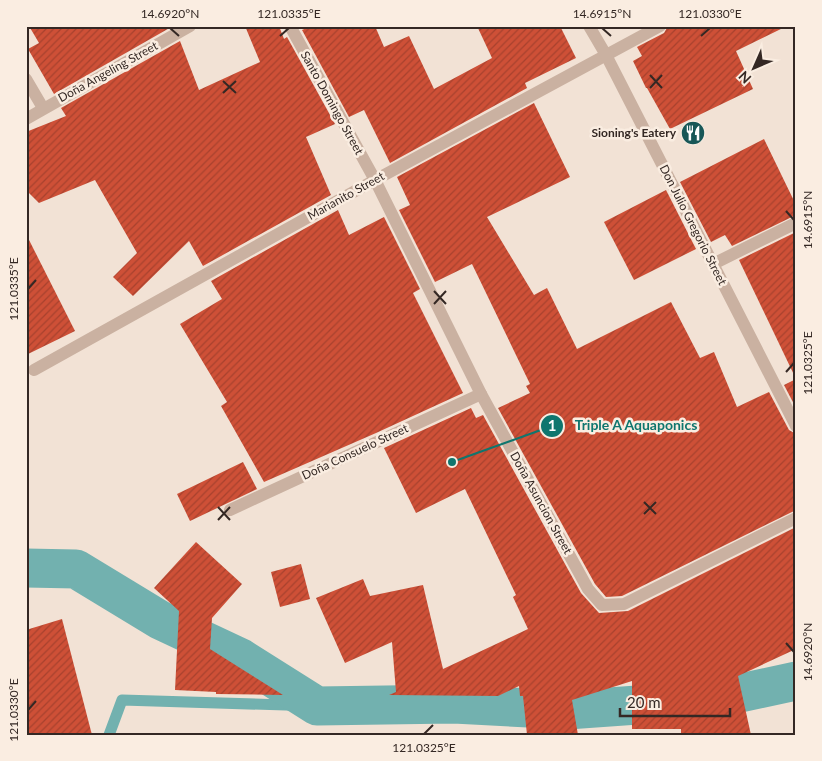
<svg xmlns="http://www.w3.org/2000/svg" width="822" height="761" viewBox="0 0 822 761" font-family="Lato,sans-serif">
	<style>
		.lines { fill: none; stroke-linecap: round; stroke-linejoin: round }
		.stream { stroke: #72b1af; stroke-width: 11 }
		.canal { stroke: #72b1af; stroke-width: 39 }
		.building { fill: url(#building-hatch) }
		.service { stroke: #cab1a1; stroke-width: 12 }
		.minor { stroke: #cab1a1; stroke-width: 12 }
		.tertiary { stroke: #cab1a1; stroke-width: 12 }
		.ticks { fill: none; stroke: #342824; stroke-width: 2 }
		.labels { text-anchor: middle; stroke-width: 5; stroke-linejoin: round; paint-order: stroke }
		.street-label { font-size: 12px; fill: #342824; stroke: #faede1 }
		.poi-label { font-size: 12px; font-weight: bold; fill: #342824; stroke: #faede1; text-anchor: end }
		.leader { fill: none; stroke: #0f766e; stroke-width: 2 }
		.callout-dot { fill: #0f766e; stroke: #faede1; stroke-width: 2 }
		.mark-label { font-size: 15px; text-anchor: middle; font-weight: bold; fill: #fff }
		.callout-label { font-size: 14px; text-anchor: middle; font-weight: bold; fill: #0f766e; stroke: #faede1; stroke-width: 5; stroke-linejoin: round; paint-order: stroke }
		.neatline { fill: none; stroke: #342824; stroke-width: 2 }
		.ticks-label { font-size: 12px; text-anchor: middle; fill: #342824 }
	</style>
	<defs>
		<pattern id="building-hatch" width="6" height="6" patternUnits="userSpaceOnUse" patternTransform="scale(1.25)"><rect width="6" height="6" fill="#ce5037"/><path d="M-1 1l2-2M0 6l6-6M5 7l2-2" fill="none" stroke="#a8422e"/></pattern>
	</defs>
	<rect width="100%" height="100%" fill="#f2e2d5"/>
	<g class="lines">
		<!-- stream -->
		<path class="stream" d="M 109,735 L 122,700 L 317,706"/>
		<!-- canal -->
		<path class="canal" d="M 26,568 L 76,569 L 160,620 L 241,658 L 317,706 L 454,704 L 567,710 L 708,700 L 796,681"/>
	</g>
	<!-- building -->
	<g class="building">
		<path d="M 29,26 L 173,26 L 54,94 L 28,49 L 39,43 Z"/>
		<path d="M 245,26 L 279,26 L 284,39 L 287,37 L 335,124 L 306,137 L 331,195 L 203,266 L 189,241 L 133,296 L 113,277 L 137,253 L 95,180 L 39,203 L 26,190 L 26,132 L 66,116 L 61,108 L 180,41 L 199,90 L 260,62 Z"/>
		<path d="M 311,26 L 375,26 L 384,47 L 409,36 L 434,89 L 492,58 L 477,26 L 560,26 L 576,58 L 525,83 L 527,88 L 390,163 L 364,110 L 349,117 L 302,30 Z"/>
		<path d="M 668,26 L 787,26 L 736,51 L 753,89 L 670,129 L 647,88 L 646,88 L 633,61 L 642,56 L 637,47 L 664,33 Z"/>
		<path d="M 534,103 L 570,177 L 487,217 L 534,295 L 547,288 L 577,349 L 671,302 L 700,358 L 714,352 L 737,407 L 769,392 L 789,430 L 796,434 L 796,510 L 622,596 L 606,597 L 595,584 L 498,408 L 530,393 L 526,386 L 530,384 L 472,264 L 435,282 L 399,210 L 410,205 L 397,177 Z"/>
		<path d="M 764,139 L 796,205 L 796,215 L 732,246 L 725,235 L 711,242 L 680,182 Z"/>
		<path d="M 666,190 L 696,249 L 634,280 L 604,222 Z"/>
		<path d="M 338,210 L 349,235 L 384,217 L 420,289 L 413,293 L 463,393 L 376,433 L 264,482 L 221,406 L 227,402 L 180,324 L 222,299 L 211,281 Z"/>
		<path d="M 796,232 L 796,379 L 739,260 Z"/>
		<path d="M 26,234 L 75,331 L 26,355 Z"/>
		<path d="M 796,379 L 796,408 L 784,385 Z"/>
		<path d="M 471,408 L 476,418 L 483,415 L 581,593 L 599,613 L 628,611 L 796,527 L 796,649 L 738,676 L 751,735 L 681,735 L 681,729 L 632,729 L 632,681 L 572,700 L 578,735 L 527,735 L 523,696 L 520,696 L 519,686 L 498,696 L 389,695 L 396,692 L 392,642 L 345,663 L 316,598 L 363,579 L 370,596 L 423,585 L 443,669 L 528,629 L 513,597 L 516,595 L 465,489 L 416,513 L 384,448 Z"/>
		<path d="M 243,462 L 257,489 L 190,521 L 177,494 Z"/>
		<path d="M 196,542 L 242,584 L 212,618 L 210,649 L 283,695 L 216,694 L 216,692 L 175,690 L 179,611 L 154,588 Z"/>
		<path d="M 301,564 L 310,599 L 280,607 L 271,572 Z"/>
		<path d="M 62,619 L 92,735 L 26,735 L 26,630 Z"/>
	</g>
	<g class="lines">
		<!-- service -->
		<path class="service" d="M 713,264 L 796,223"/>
		<!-- minor -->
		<g class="minor">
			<path d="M 290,26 L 375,180 L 481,394 L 588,589 L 602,605 L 624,604 L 796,518"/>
			<path d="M 26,79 L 43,108"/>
			<path d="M 26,119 L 190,26"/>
			<path d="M 34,370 L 375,180 L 660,26"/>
			<path d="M 230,510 L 481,394"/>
		</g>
		<!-- tertiary -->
		<path class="tertiary" d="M 589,26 L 606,55 L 796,426"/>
	</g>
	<!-- ticks -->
	<path class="ticks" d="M 170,28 L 179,36M 602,28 L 611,36M 280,36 L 289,28M 701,36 L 710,28M 650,75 L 662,88M 223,81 L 236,93M 650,88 L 662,75M 223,93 L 236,81M 786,211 L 794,220M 28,289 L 36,280M 434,291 L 446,304M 434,304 L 446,291M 786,372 L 794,363M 644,502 L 656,514M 218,507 L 230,520M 644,514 L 656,502M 218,520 L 230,507M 786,643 L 794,652M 28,710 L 36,701M 424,734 L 433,725"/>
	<!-- icons -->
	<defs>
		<g id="restaurant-disc" transform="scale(1.25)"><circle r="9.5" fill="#185757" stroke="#faede1"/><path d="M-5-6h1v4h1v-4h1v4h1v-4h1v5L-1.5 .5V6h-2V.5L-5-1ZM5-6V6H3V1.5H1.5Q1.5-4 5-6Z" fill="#fff"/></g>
	</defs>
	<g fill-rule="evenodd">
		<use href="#restaurant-disc" x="693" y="133"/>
	</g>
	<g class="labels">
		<!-- street labels -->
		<g class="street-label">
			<text transform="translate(108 72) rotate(-29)" y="4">Doña Angeling Street</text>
			<text transform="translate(332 103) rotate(61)" y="4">Santo Domingo Street</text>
			<text transform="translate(346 196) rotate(-29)" y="4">Marianito Street</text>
			<text transform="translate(693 225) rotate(63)" y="4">Don Julio Gregorio Street</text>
			<text transform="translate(355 452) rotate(-25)" y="4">Doña Consuelo Street</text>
			<text transform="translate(541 503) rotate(61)" y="4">Doña Asuncion Street</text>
		</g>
		<!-- poi labels -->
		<g class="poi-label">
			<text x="676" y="137">Sioning's Eatery</text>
		</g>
	</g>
	<!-- callouts -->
	<path class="leader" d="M452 462L552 426"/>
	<g class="callout-dot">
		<circle cx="452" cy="462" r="5"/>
		<circle cx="552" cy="426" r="12"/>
	</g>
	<g class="mark-label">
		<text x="552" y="431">1</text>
	</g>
	<g class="callout-label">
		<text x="636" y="430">Triple A Aquaponics</text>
	</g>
	<!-- border -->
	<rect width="822" height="761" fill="none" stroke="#faede1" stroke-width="55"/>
	<!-- north arrow -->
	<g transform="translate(754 68) rotate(225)" stroke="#faede1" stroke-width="4" paint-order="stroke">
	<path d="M0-4L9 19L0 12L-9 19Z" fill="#342824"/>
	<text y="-8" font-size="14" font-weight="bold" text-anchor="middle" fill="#342824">N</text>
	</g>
	<!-- scale -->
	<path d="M620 708v8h110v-8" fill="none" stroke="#342824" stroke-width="2.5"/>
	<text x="627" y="708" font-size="15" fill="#342824" stroke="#faede1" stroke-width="4" paint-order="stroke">20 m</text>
	<rect x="28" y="28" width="766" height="706" class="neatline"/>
	<g class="ticks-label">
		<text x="170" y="18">14.6920°N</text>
		<text x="289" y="18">121.0335°E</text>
		<text x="602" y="18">14.6915°N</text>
		<text x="710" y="18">121.0330°E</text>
		<text transform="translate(808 220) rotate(-90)" y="4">14.6915°N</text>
		<text transform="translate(14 289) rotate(-90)" y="4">121.0335°E</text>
		<text transform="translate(808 363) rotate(-90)" y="4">121.0325°E</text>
		<text transform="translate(808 652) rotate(-90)" y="4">14.6920°N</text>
		<text transform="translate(14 710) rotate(-90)" y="4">121.0330°E</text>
		<text x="424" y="752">121.0325°E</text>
	</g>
</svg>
